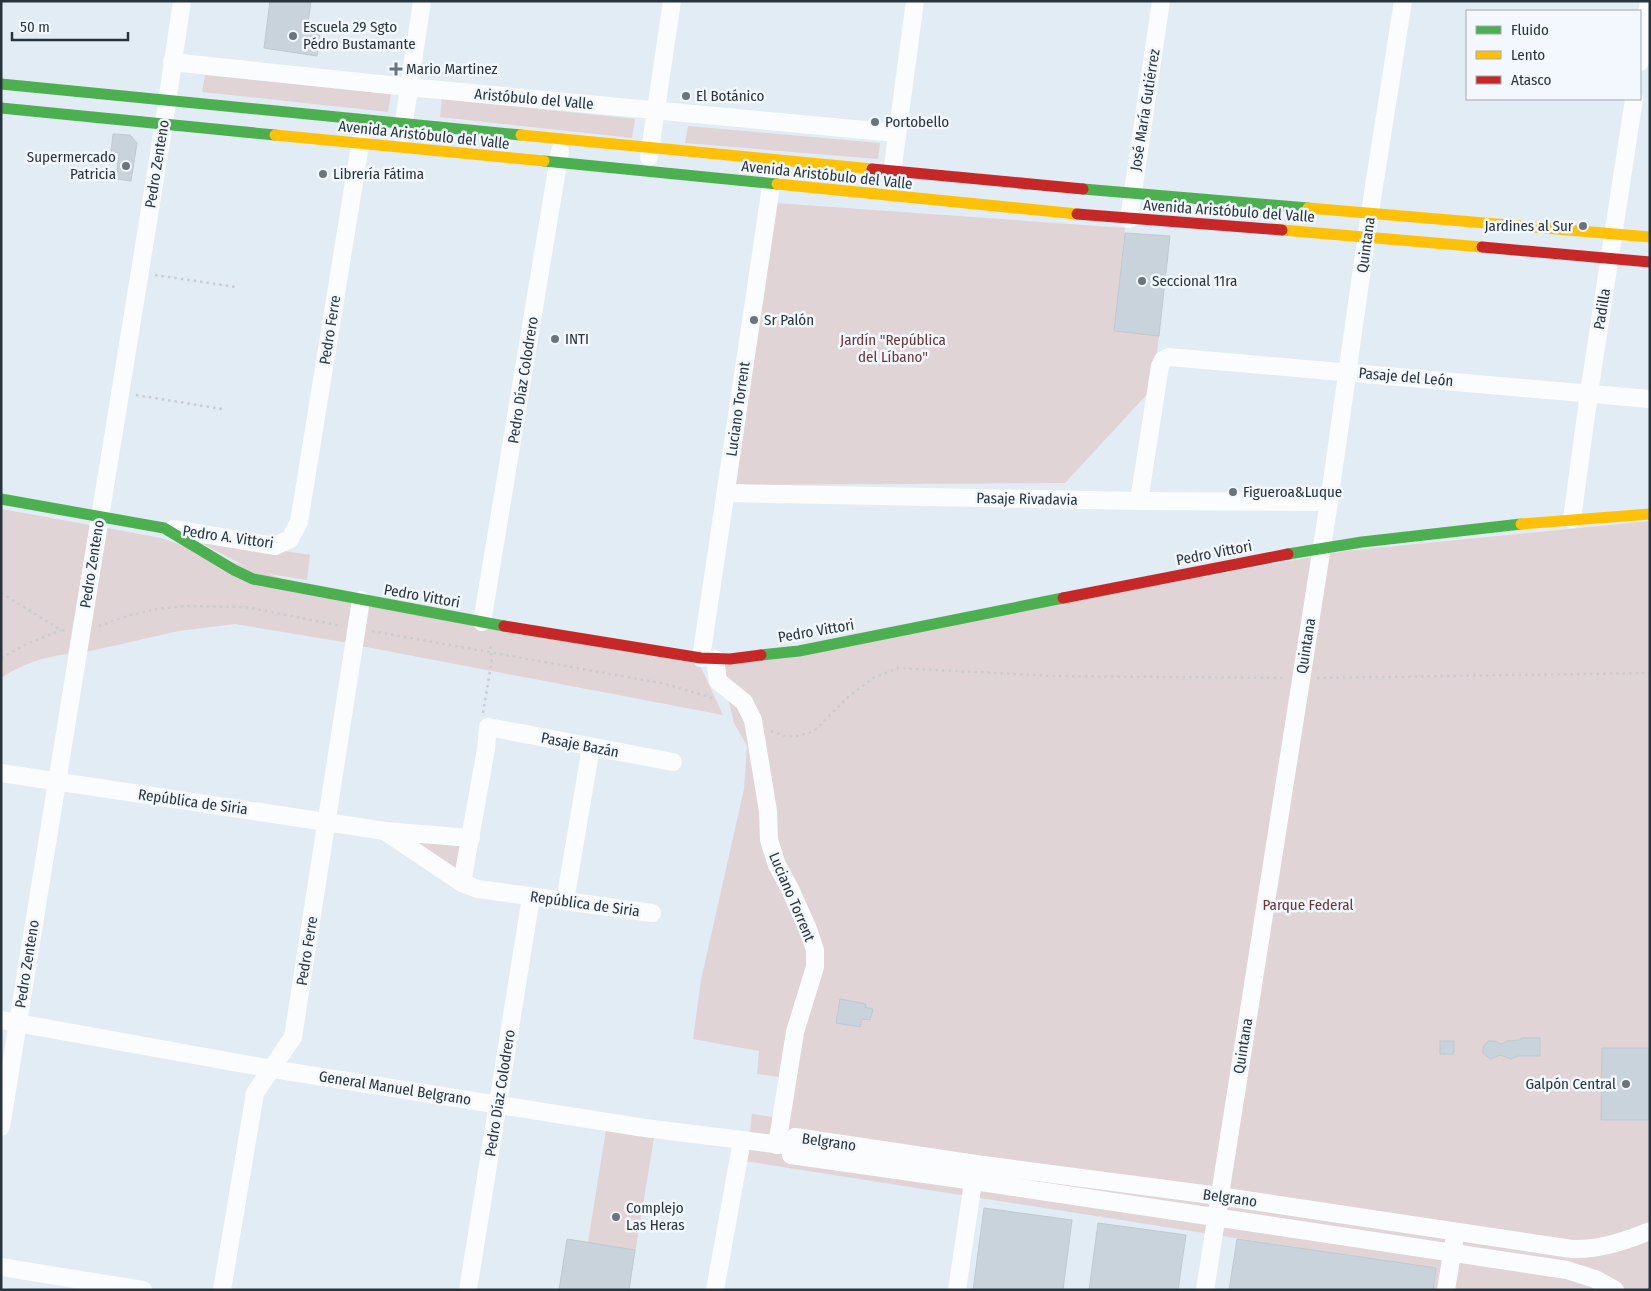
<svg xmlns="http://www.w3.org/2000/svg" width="1651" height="1291" viewBox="0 0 1651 1291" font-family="'Fira Sans Condensed',sans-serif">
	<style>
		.green { fill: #e0d4d7 }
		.building { fill: #c9d3db; stroke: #bfc9d1 }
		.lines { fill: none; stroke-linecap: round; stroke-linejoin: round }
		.path { stroke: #c9ccd0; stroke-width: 2.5; stroke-dasharray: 2.5 4; stroke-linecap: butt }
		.street { stroke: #fbfcfd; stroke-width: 18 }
		.fast { stroke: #4caf50; stroke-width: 11 }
		.slow { stroke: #ffc107; stroke-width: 11 }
		.jam { stroke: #c62828; stroke-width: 11 }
		.poi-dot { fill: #69747d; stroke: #f2f8fd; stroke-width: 2 }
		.labels { text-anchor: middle; stroke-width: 5; stroke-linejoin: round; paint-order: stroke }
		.poi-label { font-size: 15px; fill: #28343d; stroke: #f2f8fd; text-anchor: start }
		.street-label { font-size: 15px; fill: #28343d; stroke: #f2f8fd }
		.park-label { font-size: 15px; fill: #693637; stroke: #f2f8fd }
	</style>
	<rect width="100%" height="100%" fill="#e2ecf4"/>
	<!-- green -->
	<g class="green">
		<path d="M 205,75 L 391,94 L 388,112 L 202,92 Z"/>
		<path d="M 442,99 L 635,119 L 632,138 L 440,117 Z"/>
		<path d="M 688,126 L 880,143 L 878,159 L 685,143 Z"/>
		<path d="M 775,203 L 1125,228 L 1114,331 L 1159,336 L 1152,389 L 1065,483 L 736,485 Z"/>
		<path d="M 1,509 L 90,525 L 68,654 C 43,657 22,664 1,678 Z"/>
		<path d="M 1650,521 L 1650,1290 L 1433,1290 L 1357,1257 L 738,1160 L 750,1131 L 752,1114 L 773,1117 L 780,1077 L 757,1074 L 759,1051 L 693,1039 L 701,980 L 744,789 L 747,746 L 734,723 L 720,665 L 1345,551 Z"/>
		<path d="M 107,528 L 161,538 L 355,603 L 349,643 L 235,624 L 179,631 L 86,652 Z"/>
		<path d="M 188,536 L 310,555 L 307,580 L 256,572 Z"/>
		<path d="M 367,605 L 699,663 L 723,715 L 361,646 Z"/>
		<path d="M 396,833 L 469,839 L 461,881 Z"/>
		<path d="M 606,1130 L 654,1138 L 629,1290 L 559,1290 L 567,1239 L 588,1242 Z"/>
	</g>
	<!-- building -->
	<g class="building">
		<path d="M 270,1 L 311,1 L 308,23 L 321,24 L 317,56 L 264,48 Z"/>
		<path d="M 113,134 L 130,135 L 137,143 L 131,181 L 116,179 L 119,153 L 111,152 Z"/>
		<path d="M 1125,233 L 1170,236 L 1159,336 L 1114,331 Z"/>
		<path d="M 840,999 L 866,1004 L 865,1007 L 873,1009 L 870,1020 L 862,1019 L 860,1027 L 836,1023 Z"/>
		<path d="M 1521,1038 L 1540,1038 L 1540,1056 L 1518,1056 L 1511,1059 L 1500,1055 L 1491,1059 L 1486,1056 L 1483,1053 L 1483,1047 L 1488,1041 L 1494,1041 L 1502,1044 L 1507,1041 L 1521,1040 Z"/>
		<rect x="1440" y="1041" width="14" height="13"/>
		<path d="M 1602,1048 L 1650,1048 L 1650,1120 L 1601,1120 Z"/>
		<path d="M 984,1208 L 1072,1220 L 1063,1290 L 973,1290 Z"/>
		<path d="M 1098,1223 L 1186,1235 L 1178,1290 L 1089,1290 Z"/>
		<path d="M 567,1239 L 635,1250 L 629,1290 L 559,1290 Z"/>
		<path d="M 1237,1239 L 1436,1268 L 1433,1290 L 1229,1290 Z"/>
	</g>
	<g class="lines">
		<!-- path -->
		<g class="path">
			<path d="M 155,275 L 236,287"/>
			<path d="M 136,395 L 222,409"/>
			<path d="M 1,593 L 61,630 L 67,630"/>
			<path d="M 99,626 L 130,615 L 157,609 L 185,606 L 246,607 L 342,626"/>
			<path d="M 372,631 L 666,684 L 712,698"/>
			<path d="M 1,658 L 27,644 L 61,630"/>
			<path d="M 1317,678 L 1650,673"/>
			<path d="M 483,713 L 492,659 L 490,644"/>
			<path d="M 771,731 L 785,736 L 797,736 L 809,733 L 816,729 L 848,697 L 873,678 L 898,668 L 1053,676 L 1286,678"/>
		</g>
		<!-- street -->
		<g class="street">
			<path d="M 172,62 L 408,87 L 896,133"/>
			<path d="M 1640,62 L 1649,1"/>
			<path d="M 402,135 L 422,1"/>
			<path d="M 649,157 L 672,1"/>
			<path d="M 891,181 L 915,1"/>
			<path d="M 1129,219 L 1161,1"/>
			<path d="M 726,493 L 1139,501 L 1329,502"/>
			<path d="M 1139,501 L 1160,366 L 1163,360 L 1169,357 L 1650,399"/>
			<path d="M 1572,519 L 1589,393 L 1634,99"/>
			<path d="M 173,529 L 275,546 L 290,539 L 299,522 L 362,133"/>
			<path d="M 482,622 L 560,151"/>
			<path d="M 701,658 L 773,173"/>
			<path d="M 715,659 L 718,681 L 744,702 L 753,720 L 768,811 L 769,840 L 777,865 L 790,889 L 808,929 L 815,950 L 815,967 L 795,1032 L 777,1145"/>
			<path d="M 1,773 L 385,831 L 471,838"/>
			<path d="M 386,832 L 462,883 L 478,889 L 652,913"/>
			<path d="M 462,883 L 486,749 L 488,727 L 673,762"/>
			<path d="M 565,901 L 591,747"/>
			<path d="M 1,1020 L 272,1069 L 645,1128 L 790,1146"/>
			<path d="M 1,1127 L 164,123 L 182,1"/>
			<path d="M 1,1267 L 143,1290"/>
			<path d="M 222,1290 L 255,1093 L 293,1037 L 361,600"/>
			<path d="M 468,1290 L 531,897"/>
			<path d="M 715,1290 L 742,1140"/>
			<path d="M 957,1290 L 975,1169"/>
			<path d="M 1205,1290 L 1329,502 L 1370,212 L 1403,1"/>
			<path d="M 1446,1290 L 1454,1242"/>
			<path d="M 1615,1290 L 1595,1279 L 1567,1270 L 974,1181 L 791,1155 L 790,1146 L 795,1137 L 976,1164 L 1219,1196 L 1572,1249 C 1599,1250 1625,1241 1650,1231"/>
		</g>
		<!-- fast -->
		<g class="fast">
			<path d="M 1,84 L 521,135"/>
			<path d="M 1,108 L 275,135"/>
			<path d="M 544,161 L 777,184"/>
			<path d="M 1083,189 L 1308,208"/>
			<path d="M 1,499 L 164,528 L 234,570 L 253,579 L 504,626"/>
			<path d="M 1288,554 L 1362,542 L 1521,524"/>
			<path d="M 761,655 L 799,651 L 1063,598"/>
		</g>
		<!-- slow -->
		<g class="slow">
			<path d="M 275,135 L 544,161"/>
			<path d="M 521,135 L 872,169"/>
			<path d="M 777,184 L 1077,214"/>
			<path d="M 1308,208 L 1650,237"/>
			<path d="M 1282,230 L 1482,247"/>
			<path d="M 1521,524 L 1650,514"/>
		</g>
		<!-- jam -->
		<g class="jam">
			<path d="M 872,169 L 1083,189"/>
			<path d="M 1077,214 L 1282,230"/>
			<path d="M 1482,247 L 1650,262"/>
			<path d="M 1063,598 L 1288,554"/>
			<path d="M 504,626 L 701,658 L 730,659 L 761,655"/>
		</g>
	</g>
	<!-- markers -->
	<g class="poi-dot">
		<circle cx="293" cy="36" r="5"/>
		<path d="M393.5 61.5h5v5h5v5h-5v5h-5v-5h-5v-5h5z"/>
		<circle cx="686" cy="96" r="5"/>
		<circle cx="875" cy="122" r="5"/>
		<circle cx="126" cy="166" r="5"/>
		<circle cx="323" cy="174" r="5"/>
		<circle cx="1583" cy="226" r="5"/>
		<circle cx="1142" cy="281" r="5"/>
		<circle cx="754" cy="320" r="5"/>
		<circle cx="555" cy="339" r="5"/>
		<circle cx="1233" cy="492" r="5"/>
		<circle cx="1626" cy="1084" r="5"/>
		<circle cx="616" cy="1217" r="5"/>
	</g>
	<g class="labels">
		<!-- poi labels -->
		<g class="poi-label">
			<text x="303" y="32">Escuela 29 Sgto<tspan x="303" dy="17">Pédro Bustamante</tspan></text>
			<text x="406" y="74">Mario Martinez</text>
			<text x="696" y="101">El Botánico</text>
			<text x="885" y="127">Portobello</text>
			<text x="116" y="162" text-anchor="end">Supermercado<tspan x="116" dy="17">Patricia</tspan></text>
			<text x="333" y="179">Librería Fátima</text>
			<text x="1573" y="231" text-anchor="end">Jardines al Sur</text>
			<text x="1152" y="286">Seccional 11ra</text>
			<text x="764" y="325">Sr Palón</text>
			<text x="565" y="344">INTI</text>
			<text x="1243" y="497">Figueroa&amp;Luque</text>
			<text x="1616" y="1089" text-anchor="end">Galpón Central</text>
			<text x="626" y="1213">Complejo<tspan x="626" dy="17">Las Heras</tspan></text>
		</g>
		<!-- street labels -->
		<g class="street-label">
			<text transform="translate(534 99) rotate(5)" y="5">Aristóbulo del Valle</text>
			<text transform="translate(1145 110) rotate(-81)" y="5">José María Gutiérrez</text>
			<text transform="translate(424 135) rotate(6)" y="5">Avenida Aristóbulo del Valle</text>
			<text transform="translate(157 164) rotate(-81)" y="5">Pedro Zenteno</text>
			<text transform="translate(827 175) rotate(6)" y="5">Avenida Aristóbulo del Valle</text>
			<text transform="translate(1229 211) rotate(4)" y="5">Avenida Aristóbulo del Valle</text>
			<text transform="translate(1366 245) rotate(-82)" y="5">Quintana</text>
			<text transform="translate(1602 309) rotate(-81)" y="5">Padilla</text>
			<text transform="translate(330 330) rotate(-81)" y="5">Pedro Ferre</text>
			<text transform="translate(1406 377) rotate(5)" y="5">Pasaje del León</text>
			<text transform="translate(523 380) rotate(-81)" y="5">Pedro Díaz Colodrero</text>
			<text transform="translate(738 409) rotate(-82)" y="5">Luciano Torrent</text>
			<text transform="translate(1027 499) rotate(1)" y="5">Pasaje Rivadavia</text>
			<text transform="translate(228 537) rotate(8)" y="5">Pedro A. Vittori</text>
			<text transform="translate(1214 553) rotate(-11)" y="5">Pedro Vittori</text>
			<text transform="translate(92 564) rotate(-81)" y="5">Pedro Zenteno</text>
			<text transform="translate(422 596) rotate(10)" y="5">Pedro Vittori</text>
			<text transform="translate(816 631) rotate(-10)" y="5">Pedro Vittori</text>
			<text transform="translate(1306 646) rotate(-81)" y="5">Quintana</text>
			<text transform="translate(580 745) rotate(11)" y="5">Pasaje Bazán</text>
			<text transform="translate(193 802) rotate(8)" y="5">República de Siria</text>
			<text transform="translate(792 897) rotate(67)" y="5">Luciano Torrent</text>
			<text transform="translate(585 904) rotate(8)" y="5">República de Siria</text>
			<text transform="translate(307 951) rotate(-81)" y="5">Pedro Ferre</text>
			<text transform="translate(27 964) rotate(-81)" y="5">Pedro Zenteno</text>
			<text transform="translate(1243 1046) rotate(-81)" y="5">Quintana</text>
			<text transform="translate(395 1088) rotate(9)" y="5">General Manuel Belgrano</text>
			<text transform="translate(500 1093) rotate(-81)" y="5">Pedro Díaz Colodrero</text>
			<text transform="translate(829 1142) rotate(8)" y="5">Belgrano</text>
			<text transform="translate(1230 1198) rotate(8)" y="5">Belgrano</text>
		</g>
		<!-- park labels -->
		<g class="park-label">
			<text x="893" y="345">Jardín "República<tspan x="893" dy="17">del Líbano"</tspan></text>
			<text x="1308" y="910">Parque Federal</text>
		</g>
	</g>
	<!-- border -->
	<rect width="1651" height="1291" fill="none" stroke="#28343d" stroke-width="5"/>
	<!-- legend -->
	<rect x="1466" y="10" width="175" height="90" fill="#f2f8fd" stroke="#a1aab0"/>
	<rect x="1476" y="26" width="25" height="8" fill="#4caf50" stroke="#a1aab0"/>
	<text x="1511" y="35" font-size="15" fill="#28343d">Fluido</text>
	<rect x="1476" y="51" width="25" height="8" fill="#ffc107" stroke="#a1aab0"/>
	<text x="1511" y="60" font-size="15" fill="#28343d">Lento</text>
	<rect x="1476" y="76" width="25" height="8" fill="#c62828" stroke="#a1aab0"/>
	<text x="1511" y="85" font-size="15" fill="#28343d">Atasco</text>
	<!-- scale -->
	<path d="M12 32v8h116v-8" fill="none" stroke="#28343d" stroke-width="2.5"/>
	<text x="20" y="32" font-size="15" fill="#28343d" stroke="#f2f8fd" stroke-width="4" paint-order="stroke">50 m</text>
</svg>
